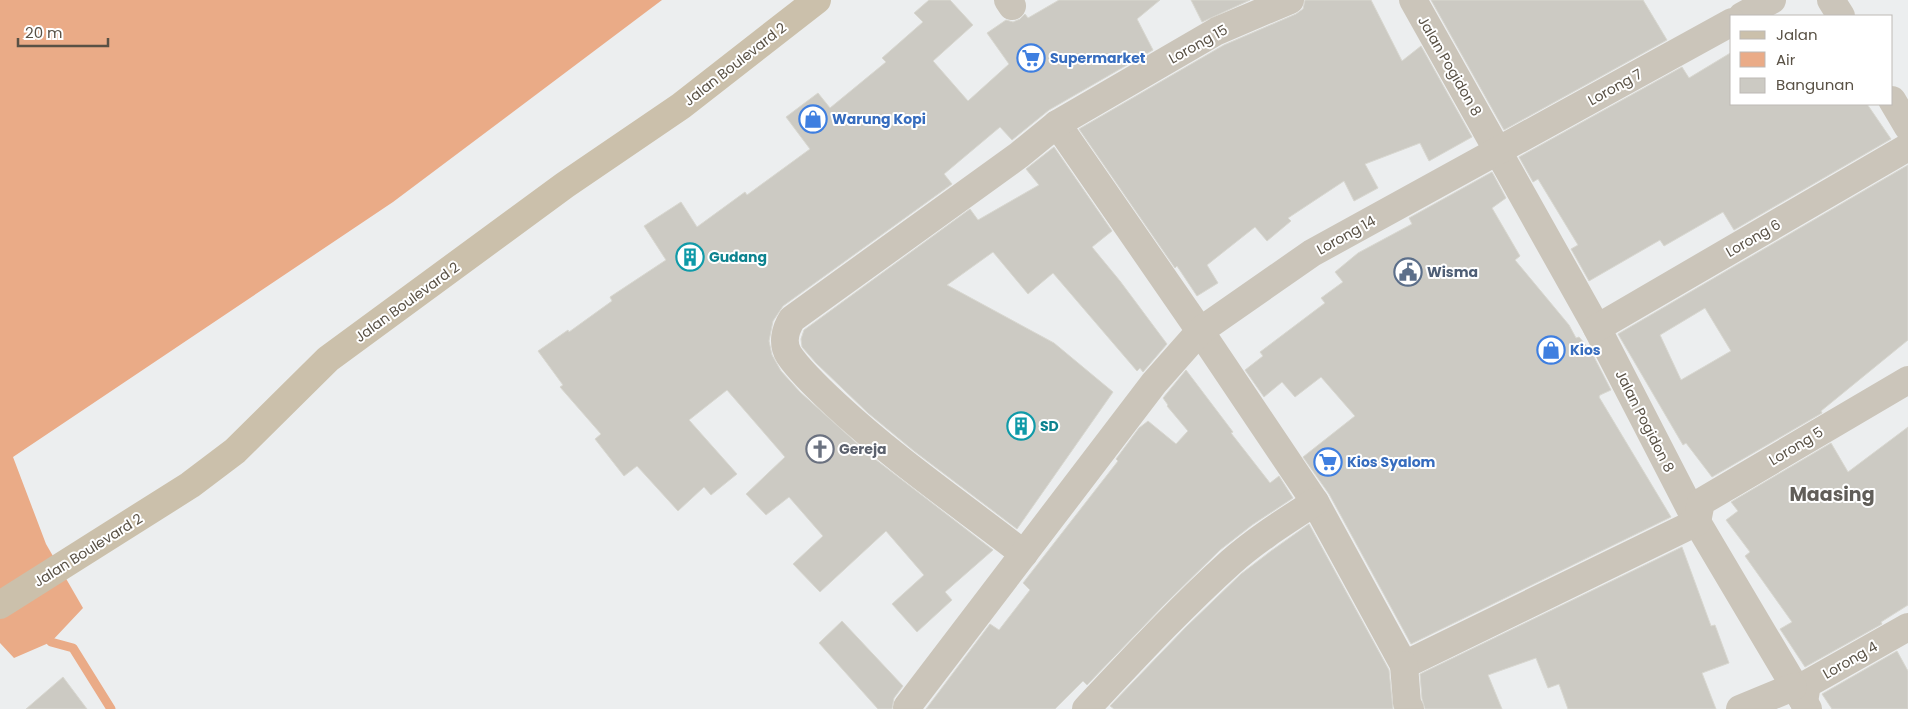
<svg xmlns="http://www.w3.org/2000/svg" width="1908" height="709" viewBox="0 0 1908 709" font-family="Poppins,sans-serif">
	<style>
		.water { fill: #eaab87 }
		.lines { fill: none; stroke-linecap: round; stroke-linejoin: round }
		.stream { stroke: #eaab87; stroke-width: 9 }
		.building { fill: #cccac3; stroke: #d8d7d0; fill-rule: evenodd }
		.minor { stroke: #cbc5ba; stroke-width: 28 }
		.major { stroke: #cbc0ab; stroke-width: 28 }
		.labels { text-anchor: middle; stroke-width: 4; stroke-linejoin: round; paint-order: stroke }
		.street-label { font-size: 14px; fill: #595145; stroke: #fff }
		.shop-label { font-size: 14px; font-weight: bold; fill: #366cbe; stroke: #fff; text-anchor: start }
		.culture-label { font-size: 14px; font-weight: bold; fill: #0d838f; stroke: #fff; text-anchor: start }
		.service-label { font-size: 14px; font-weight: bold; fill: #4e5e75; stroke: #fff; text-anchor: start }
		.worship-label { font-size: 14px; font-weight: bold; fill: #5b616d; stroke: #fff; text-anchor: start }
		.district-label { font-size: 19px; font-weight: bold; fill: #615e59; stroke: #fff }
	</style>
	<rect width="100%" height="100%" fill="#eceeef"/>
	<!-- water -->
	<path class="water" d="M 0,0 L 662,0 L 393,202 L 13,457 L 46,544 L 83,608 L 51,642 L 14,658 L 0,643 Z"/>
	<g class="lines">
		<!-- stream -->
		<path class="stream" d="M 51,642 L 73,648 L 111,709"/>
	</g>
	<!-- building -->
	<g class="building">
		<path d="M 929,0 L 950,0 L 973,25 L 933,61 L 968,101 L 1009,64 L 987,33 L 1006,20 L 1013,22 L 1020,19 L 1025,14 L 1028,18 L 1059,0 L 1160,0 L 1137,19 L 1153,50 L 1049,110 L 1012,140 L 1000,127 L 944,174 L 952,184 L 783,306 L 773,321 L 769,341 L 772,355 L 781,371 L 800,392 L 871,456 L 993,550 L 945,592 L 952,600 L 917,632 L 892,604 L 924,575 L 886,531 L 820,592 L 793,564 L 823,536 L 789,497 L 766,515 L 746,494 L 785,457 L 727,390 L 689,420 L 737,474 L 711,495 L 704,487 L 678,511 L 637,466 L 624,476 L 595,439 L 601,434 L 560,387 L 563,385 L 538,351 L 568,330 L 569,332 L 612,301 L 610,297 L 666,260 L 644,226 L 681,202 L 697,227 L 745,192 L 747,195 L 810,149 L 786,117 L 818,93 L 830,108 L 886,62 L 882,58 L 923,22 L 914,13 Z"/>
		<path d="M 1191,0 L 1250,0 L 1202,22 Z"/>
		<path d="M 1305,0 L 1371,0 L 1402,61 L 1421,46 L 1472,137 L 1429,161 L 1420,143 L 1365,164 L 1378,188 L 1354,201 L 1344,181 L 1288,218 L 1291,221 L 1267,241 L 1255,227 L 1207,265 L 1218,283 L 1197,296 L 1177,266 L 1175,268 L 1079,129 L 1224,45 L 1296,14 L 1303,9 Z"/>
		<path d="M 1431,0 L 1643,0 L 1667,40 L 1504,130 Z"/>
		<path d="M 1732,52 L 1732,104 L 1867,104 L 1891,139 L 1734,230 L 1723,212 L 1664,246 L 1660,240 L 1589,281 L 1571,249 L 1578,245 L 1538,179 L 1533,182 L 1519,157 L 1682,67 L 1689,78 Z"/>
		<path d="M 1054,147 L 1112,231 L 1092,247 L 1120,281 L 1167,344 L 1143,372 L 1140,368 L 1137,371 L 1053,273 L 1028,294 L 993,252 L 947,285 L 1054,343 L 1113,392 L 1017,529 L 914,451 L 868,413 L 816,363 L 802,347 L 801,339 L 804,330 L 970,209 L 978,220 L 1039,185 L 1026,169 Z"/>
		<path d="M 1908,165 L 1908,340 L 1821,411 L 1822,413 L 1712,477 L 1686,443 L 1683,445 L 1618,334 ZM 1705,308 L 1731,351 L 1681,380 L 1660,335 Z"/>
		<path d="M 1492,172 L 1506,198 L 1492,208 L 1520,256 L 1515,260 L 1569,325 L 1576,338 L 1579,337 L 1591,351 L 1611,390 L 1600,395 L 1599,397 L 1671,517 L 1411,644 L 1329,494 L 1303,457 L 1355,416 L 1321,377 L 1295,397 L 1282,382 L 1264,397 L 1245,370 L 1263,356 L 1260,352 L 1325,303 L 1321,298 L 1343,282 L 1335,272 L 1358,253 L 1412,224 L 1409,218 Z"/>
		<path d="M 1186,370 L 1233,432 L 1231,433 L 1270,483 L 1279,476 L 1293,498 L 1252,525 L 1220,550 L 1164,605 L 1087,685 L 1083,681 L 1055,709 L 926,709 L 990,624 L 999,630 L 1030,590 L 1023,583 L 1118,461 L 1116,459 L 1139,428 L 1148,421 L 1176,444 L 1188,431 L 1167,406 L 1168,405 L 1163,398 Z"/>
		<path d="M 1908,427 L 1908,605 L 1881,622 L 1882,624 L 1805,667 L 1780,629 L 1792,622 L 1745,556 L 1750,552 L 1726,520 L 1738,511 L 1731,502 L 1831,443 L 1848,472 Z"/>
		<path d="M 1309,524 L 1389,670 L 1393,709 L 1114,709 L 1110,706 L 1186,627 L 1241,574 L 1271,551 Z"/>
		<path d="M 1682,547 L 1711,626 L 1715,625 L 1729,663 L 1702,673 L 1716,709 L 1568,709 L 1559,684 L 1548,688 L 1536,658 L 1488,675 L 1502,709 L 1425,709 L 1422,699 L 1420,674 Z"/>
		<path d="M 842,621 L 903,686 L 894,698 L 892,709 L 878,709 L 819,643 Z"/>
		<path d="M 1897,651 L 1908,671 L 1908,709 L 1832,709 L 1822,694 Z"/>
		<path d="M 63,677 L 87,709 L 26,709 Z"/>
	</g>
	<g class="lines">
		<!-- minor -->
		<g class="minor">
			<path d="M 1008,0 L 1012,6"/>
			<path d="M 1413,0 L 1597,328 L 1697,522 L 1808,709"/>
			<path d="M 1831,0 L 1841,16"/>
			<path d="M 1742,16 L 1772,0"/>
			<path d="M 1892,100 L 1908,127"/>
			<path d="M 1057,124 L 1200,331 L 1315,502 L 1404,665 L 1697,522 L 1701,502 L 1908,380"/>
			<path d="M 1597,328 L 1908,147"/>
			<path d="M 1024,554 C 961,505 894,459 836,405 C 822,392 799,370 789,355 C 782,344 785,330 792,319 L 1019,155 L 1057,124 L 1217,31 L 1290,0"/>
			<path d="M 1404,665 L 1407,703 L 1410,709"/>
			<path d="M 1804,702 L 1807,684 L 1908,627"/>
			<path d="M 907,707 L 1154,383 L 1200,331 L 1312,253 L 1732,22"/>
			<path d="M 1086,709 C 1133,659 1180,608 1231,562 C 1257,539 1286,521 1315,502"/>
			<path d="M 1740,709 L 1793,687"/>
		</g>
		<!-- major -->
		<path class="major" d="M 0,605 L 190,485 L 235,451 L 328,359 L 565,185 L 681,106 L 817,0"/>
	</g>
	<!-- icons -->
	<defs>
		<g id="supermarket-ring" transform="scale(1.4375)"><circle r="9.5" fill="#fff" stroke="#3f7fe0" stroke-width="1.5"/><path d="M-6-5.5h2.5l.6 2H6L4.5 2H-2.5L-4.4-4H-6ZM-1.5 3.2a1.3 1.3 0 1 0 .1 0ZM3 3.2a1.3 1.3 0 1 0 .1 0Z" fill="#3f7fe0"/></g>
		<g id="shop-ring" transform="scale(1.4375)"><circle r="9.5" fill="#fff" stroke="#3f7fe0" stroke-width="1.5"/><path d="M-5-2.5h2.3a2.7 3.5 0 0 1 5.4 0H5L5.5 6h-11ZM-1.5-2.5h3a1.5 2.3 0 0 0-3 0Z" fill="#3f7fe0"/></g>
		<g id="building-ring" transform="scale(1.4375)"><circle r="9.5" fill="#fff" stroke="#0f9aa8" stroke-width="1.5"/><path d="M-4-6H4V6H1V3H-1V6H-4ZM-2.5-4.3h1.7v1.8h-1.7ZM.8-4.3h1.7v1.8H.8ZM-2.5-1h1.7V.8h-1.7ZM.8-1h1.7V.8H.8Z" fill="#0f9aa8"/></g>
		<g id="civic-ring" transform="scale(1.4375)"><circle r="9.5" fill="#fff" stroke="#5c6f8a" stroke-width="1.5"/><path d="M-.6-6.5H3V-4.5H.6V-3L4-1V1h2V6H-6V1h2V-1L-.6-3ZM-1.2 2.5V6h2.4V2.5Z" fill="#5c6f8a"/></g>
		<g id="church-ring" transform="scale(1.4375)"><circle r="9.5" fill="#fff" stroke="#6b7280" stroke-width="1.5"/><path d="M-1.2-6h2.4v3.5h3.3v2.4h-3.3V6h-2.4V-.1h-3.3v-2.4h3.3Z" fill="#6b7280"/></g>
	</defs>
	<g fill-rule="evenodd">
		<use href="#supermarket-ring" x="1031" y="58"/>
		<use href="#shop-ring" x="813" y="119"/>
		<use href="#building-ring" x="690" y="257"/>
		<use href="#civic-ring" x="1408" y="272"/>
		<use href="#shop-ring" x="1551" y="350"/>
		<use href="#building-ring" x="1021" y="426"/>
		<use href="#church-ring" x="820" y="449"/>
		<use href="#supermarket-ring" x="1328" y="462"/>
	</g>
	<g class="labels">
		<!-- street labels -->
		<g class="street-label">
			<text transform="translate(1198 44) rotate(-29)" y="5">Lorong 15</text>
			<text transform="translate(735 64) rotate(-38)" y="5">Jalan Boulevard 2</text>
			<text transform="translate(1450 66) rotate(60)" y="5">Jalan Pogidon 8</text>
			<text transform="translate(1615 87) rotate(-29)" y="5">Lorong 7</text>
			<text transform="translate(1346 235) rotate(-29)" y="5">Lorong 14</text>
			<text transform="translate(1753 238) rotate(-30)" y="5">Lorong 6</text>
			<text transform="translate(407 302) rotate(-36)" y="5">Jalan Boulevard 2</text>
			<text transform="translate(1645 421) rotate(63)" y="5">Jalan Pogidon 8</text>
			<text transform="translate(1796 446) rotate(-31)" y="5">Lorong 5</text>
			<text transform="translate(88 550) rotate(-32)" y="5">Jalan Boulevard 2</text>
			<text transform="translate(1850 660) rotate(-30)" y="5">Lorong 4</text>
		</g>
		<!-- shop labels -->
		<g class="shop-label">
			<text x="1050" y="63">Supermarket</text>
			<text x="832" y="124">Warung Kopi</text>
			<text x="1570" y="355">Kios</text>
			<text x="1347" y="467">Kios Syalom</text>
		</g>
		<!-- culture labels -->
		<g class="culture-label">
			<text x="709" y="262">Gudang</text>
			<text x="1040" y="431">SD</text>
		</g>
		<!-- service labels -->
		<g class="service-label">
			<text x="1427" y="277">Wisma</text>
		</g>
		<!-- worship labels -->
		<g class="worship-label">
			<text x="839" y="454">Gereja</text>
		</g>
		<!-- district labels -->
		<g class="district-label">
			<text x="1832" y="501">Maasing</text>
		</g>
	</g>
	<!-- legend -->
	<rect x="1730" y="15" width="162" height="90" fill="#ffffff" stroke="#bdb9b5"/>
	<rect x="1740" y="31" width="25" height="8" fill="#cbc0ab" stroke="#bdb9b5"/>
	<text x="1776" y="40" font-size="15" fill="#595145">Jalan</text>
	<rect x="1740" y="52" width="25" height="15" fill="#eaab87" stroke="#bdb9b5"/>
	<text x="1776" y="65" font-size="15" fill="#595145">Air</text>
	<rect x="1740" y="78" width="25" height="15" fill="#cccac3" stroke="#bdb9b5"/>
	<text x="1776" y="90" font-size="15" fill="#595145">Bangunan</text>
	<!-- scale -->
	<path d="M18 38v8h90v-8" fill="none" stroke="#595145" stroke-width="2.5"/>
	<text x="25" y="38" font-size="15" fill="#595145" stroke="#ffffff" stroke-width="4" paint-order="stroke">20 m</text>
</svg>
